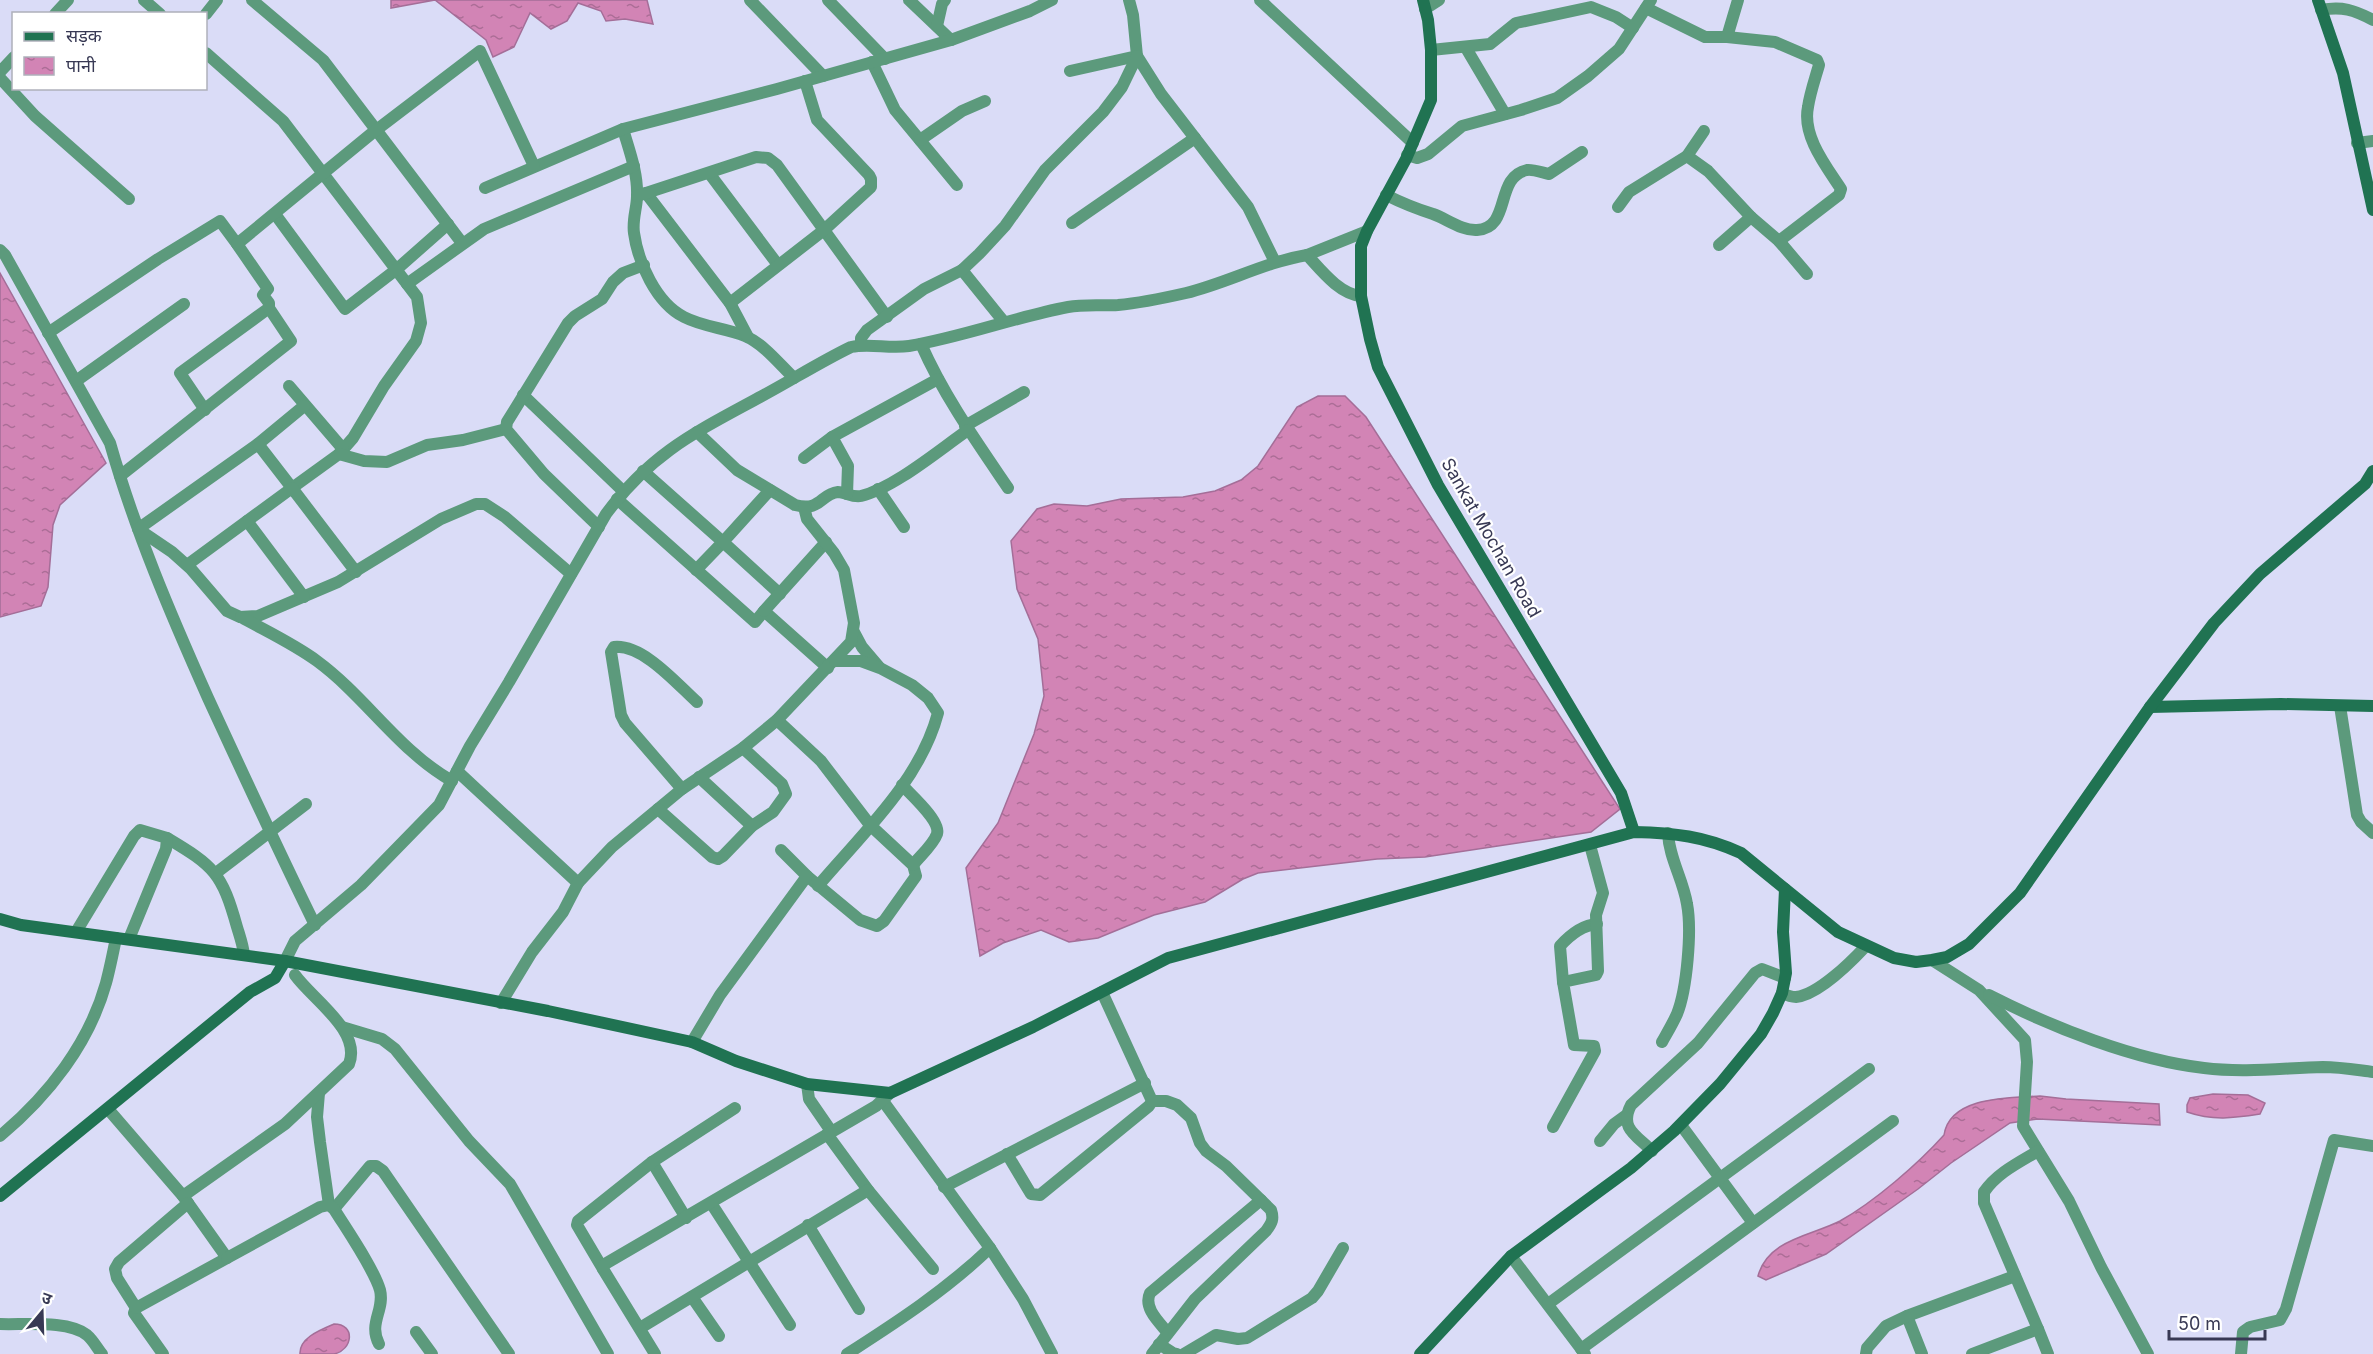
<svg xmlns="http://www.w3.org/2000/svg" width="2373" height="1354" viewBox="0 0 2373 1354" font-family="Inter,'Noto Sans Devanagari',sans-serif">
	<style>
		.water { fill: url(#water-ripples); stroke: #a46e98; stroke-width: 1.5 }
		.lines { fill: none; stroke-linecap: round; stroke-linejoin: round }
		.street { stroke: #5c9a7c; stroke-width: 12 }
		.secondary { stroke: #207352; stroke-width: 12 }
		.labels { text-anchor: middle; stroke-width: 4.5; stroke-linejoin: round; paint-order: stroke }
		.street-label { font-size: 18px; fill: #383954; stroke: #fff }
	</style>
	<defs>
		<pattern id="water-ripples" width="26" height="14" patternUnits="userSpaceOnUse" patternTransform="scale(1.5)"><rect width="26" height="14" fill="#d284b5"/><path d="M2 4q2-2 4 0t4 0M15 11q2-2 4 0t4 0" fill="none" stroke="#ab6d96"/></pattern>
	</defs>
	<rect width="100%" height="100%" fill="#dadcf7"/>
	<!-- water -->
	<g class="water">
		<path d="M 391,0 L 647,0 L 653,24 L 625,19 L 606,21 L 601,11 L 578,3 L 567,21 L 551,29 L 530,13 L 514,47 L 493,57 L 486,40 L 435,0 L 391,8 Z"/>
		<path d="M 0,273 L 106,463 L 60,505 L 53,525 L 48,587 L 41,606 L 0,617 Z"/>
		<path d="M 1318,396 L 1345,396 L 1366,417 L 1620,809 L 1591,832 L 1425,857 L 1377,859 L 1258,873 L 1243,879 L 1205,902 L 1154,915 L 1098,938 L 1069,942 L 1041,930 L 1003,943 L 980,956 L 966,868 L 998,823 L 1034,734 L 1044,696 L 1038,639 L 1017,589 L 1011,541 L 1037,509 L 1054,504 L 1087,506 L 1121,499 L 1183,497 L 1215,491 L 1241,480 L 1258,466 L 1297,407 Z"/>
		<path d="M 2213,1094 L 2248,1095 L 2265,1103 L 2260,1114 C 2234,1118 2213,1121 2187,1112 L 2187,1105 L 2190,1098 Z"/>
		<path d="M 2040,1096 L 2066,1099 L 2159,1104 L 2160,1125 L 2038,1119 L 2010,1123 L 1951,1163 L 1918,1189 L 1826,1254 L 1766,1280 L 1758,1276 C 1768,1239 1811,1236 1840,1221 C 1874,1202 1918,1164 1944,1135 C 1950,1096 2009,1098 2040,1096 Z"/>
		<path d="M 334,1324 C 356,1324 353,1350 334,1354 C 323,1354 310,1354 300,1354 C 299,1338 320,1330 334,1324 Z"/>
	</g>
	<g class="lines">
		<!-- street -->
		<g class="street">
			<path d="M 144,0 L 160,14"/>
			<path d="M 252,0 L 323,60 L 462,243"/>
			<path d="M 750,0 L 823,76"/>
			<path d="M 828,0 L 885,59"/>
			<path d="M 909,0 L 951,40"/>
			<path d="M 1260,0 L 1413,143"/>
			<path d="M 1646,8 L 1705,37 L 1727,37 L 1775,42 L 1817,60 L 1819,65 C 1815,79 1810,93 1808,107 C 1802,136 1826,166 1841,189 L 1839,195 L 1779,241"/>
			<path d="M 1425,9 L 1439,0"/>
			<path d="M 2321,10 C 2342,6 2354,10 2373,20"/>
			<path d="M 55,14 L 68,0"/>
			<path d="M 206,14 L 217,0"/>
			<path d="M 937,26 L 942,4 L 945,0"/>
			<path d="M 1727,37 L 1738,0"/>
			<path d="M 1466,48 L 1505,114"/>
			<path d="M 1431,50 L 1490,44 L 1516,23 L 1591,7 L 1616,17 L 1633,28"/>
			<path d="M 206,53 L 283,121 L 417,297 L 421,323 L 416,341 L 384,386 L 353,438 L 339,454"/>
			<path d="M 872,62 L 895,110 L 957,185"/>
			<path d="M 1070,71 L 1137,56 L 1133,15 L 1129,0"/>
			<path d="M 0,72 L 14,57"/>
			<path d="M 0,78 L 35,116 L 129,199"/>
			<path d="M 623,129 C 629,150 638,173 637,196 C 637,208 632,220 634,233 C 638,262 656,303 684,317 C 703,327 726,328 745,336 C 764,344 780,365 794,378"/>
			<path d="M 920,140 L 962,111 L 985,101"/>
			<path d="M 2357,143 L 2373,141"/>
			<path d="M 1407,155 L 1417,158 L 1428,154 L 1462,126 L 1521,110 L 1557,98 L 1588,76 L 1619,49 L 1651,0"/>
			<path d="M 1687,156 L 1704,131"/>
			<path d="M 709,173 L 778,265"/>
			<path d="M 485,188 L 623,129 L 777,89 L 951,40 L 1030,11 L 1052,0"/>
			<path d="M 646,193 L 730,303 L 748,337"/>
			<path d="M 1386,195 C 1402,203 1417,209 1433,214 C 1447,219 1462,231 1477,230 C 1512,228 1494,177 1527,170 C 1533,169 1543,173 1549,174 L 1582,152"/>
			<path d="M 637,196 L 756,157 L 768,158 L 777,165 L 887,317"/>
			<path d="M 1618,207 L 1629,192 L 1687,156 L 1708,171 L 1751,217 L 1779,241 L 1807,274"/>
			<path d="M 275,214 L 345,309 L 397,269 L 448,224"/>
			<path d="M 1072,223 L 1195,138"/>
			<path d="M 1719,245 L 1751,217"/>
			<path d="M 0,250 L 5,255 L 110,443 C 135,531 171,615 208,698 C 243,774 278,850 315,925"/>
			<path d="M 1307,255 L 1367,231"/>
			<path d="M 962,270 L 1004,322"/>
			<path d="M 407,284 L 484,229 L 634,166"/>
			<path d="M 730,303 L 824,230 L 871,187 L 871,179 L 869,175 L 817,120 L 805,81"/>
			<path d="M 48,333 L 158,259 L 220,221 L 237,244 L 371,134 L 480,51 L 534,166"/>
			<path d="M 921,344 C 944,396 976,441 1008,488"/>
			<path d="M 861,345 L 861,338 L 867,330 L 924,289 L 962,270 L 979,254 L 1005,226 L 1045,170 L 1103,112 L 1122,87 L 1137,56 L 1161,94 L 1248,207 L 1275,262"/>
			<path d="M 76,381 L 184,304"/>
			<path d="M 289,386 L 343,449"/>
			<path d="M 523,395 L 623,491"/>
			<path d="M 205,410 L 180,373 L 269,308"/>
			<path d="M 965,426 L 1024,392"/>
			<path d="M 506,429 L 463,440 L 427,445 L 387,462 L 364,461 L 339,454 L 292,488 L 258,444 L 138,529 L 172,552 L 191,569 L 227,611 L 240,617 L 258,616 L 338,582 L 441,519 L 476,504 L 485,504 L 505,517 L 571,574"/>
			<path d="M 697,432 L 737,470 L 795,505 C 821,512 820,494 838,492 C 845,492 853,498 861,496 C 894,488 939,450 968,430"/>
			<path d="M 258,444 L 304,406"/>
			<path d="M 804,458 L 832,437"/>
			<path d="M 643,471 L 723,542 L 696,570"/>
			<path d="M 120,476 L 291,341 L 269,308 L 269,303 L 263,295 L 268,289 L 237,244"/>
			<path d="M 878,489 L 904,527"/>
			<path d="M 770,490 L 723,542 L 780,594"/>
			<path d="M 847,494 L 848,466 L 832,437 L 938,379"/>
			<path d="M 617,499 L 755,622 L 764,611 L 828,668"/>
			<path d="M 247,521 L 304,597"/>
			<path d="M 599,527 L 544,474 L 506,429 L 507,422 L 568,323 L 575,316 L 602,299 L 613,282 L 623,273 L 644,265"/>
			<path d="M 187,565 L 292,488 L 356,572"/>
			<path d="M 764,611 L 826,542"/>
			<path d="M 241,617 C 266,631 294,644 317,661 C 366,697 398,750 452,781"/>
			<path d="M 854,632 L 862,647 L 879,667"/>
			<path d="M 2340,706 L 2357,815 L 2361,822 L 2373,833"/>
			<path d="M 777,720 L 821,761 L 870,825 L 913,865 L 916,876 L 884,921 L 877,926 L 860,920 L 807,876"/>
			<path d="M 457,771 L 578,883 L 612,847 L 682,789 L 743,748 L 777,720 L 851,642 L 854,623 L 844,570 L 834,553 L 807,519 L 804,507"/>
			<path d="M 699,777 L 752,826"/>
			<path d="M 902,785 C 911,795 941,821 937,834 C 933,845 920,856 913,865"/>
			<path d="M 682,789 L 625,723 L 621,715 L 611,652 L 614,647 C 643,644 677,684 697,702"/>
			<path d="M 658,809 L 712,857 L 718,859 L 723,856 L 752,826 L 773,812 L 786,794 L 782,784 L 743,748"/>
			<path d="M 167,838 C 214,866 222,873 237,927 C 240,937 243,945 244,955"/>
			<path d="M 216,873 L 306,804"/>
			<path d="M 818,886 C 862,834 920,781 938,713 L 928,698 L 912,685 L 880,668 L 861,661 L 835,661"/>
			<path d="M 76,932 L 134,836 L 140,830 L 167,838 L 166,849 L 129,939"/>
			<path d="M 1932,960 L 1979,990 L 2025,1040 L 2027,1062 L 2023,1126 L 2069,1201 L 2101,1267 L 2148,1354"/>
			<path d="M 285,961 L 295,941 L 361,885 L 439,805 L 470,746 L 509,682 L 606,514 C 652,452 696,432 762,396 C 792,380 820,362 851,347 C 870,343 889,349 909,346 C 963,337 1015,317 1068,307 C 1084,304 1102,306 1118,305 C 1140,303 1164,298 1186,293 C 1227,283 1265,262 1307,255 C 1321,270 1339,294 1361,296"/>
			<path d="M 1563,982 L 1560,946 C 1570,935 1582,925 1597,924"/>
			<path d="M 1782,993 C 1786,995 1791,997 1796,997 C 1818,995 1851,962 1866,946"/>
			<path d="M 1989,995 C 2052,1027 2134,1060 2204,1068 C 2244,1073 2283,1068 2323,1067 C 2340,1067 2357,1070 2373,1072"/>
			<path d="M 501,1003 L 532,952 L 563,912 L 578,883"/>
			<path d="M 342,1027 L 382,1039 L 395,1049 L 469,1141 L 510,1184 L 608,1354"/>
			<path d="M 692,1042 L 720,995 L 807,876 L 781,850"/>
			<path d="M 1662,1042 C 1667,1033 1673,1023 1677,1014 C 1687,989 1692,930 1687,904 C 1683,879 1669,858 1668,833"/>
			<path d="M 807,1084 L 809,1099 L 831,1131"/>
			<path d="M 319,1093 L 317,1117 L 320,1142 L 329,1205"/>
			<path d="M 883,1101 L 990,1248 L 1023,1299 L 1052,1354"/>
			<path d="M 108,1109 L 183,1196 L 227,1258 L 136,1308 L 134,1313 L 163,1354"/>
			<path d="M 1681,1125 L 1753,1223"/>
			<path d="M 1553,1127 L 1595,1051 L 1594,1046 L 1574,1045 L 1563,982 L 1596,975 L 1598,971 L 1596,915 L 1603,893 L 1590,845"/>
			<path d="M 827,1134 L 868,1190 L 933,1269"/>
			<path d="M 0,1136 C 48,1096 89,1044 106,983 C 110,968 113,953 116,938"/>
			<path d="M 1600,1141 L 1614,1124 L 1625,1116"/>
			<path d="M 1652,1151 C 1636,1135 1619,1128 1631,1105 L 1698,1043 L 1755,973 L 1762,969 L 1785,978"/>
			<path d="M 1007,1154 L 1031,1194 L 1040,1195 L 1149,1106 L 1152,1101 L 1102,992"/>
			<path d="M 652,1162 L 686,1218"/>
			<path d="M 944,1187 L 1145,1083"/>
			<path d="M 183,1196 L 285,1124 L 349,1064 C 362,1031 312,999 295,975"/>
			<path d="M 711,1203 L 790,1325"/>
			<path d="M 334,1209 L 370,1166 L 376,1166 L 383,1171 L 509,1354"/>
			<path d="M 808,1225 L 859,1309"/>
			<path d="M 1511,1256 L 1585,1354"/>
			<path d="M 227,1258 L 320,1207 L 329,1205 L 334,1209 C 347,1230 374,1269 380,1290 C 385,1310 368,1323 379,1344"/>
			<path d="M 603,1269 L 577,1225 L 578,1221 L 652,1162 L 735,1108"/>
			<path d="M 692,1297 L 719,1336"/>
			<path d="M 1548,1304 L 1869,1069"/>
			<path d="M 136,1308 L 117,1278 L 115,1269 L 119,1262 L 188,1203"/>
			<path d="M 1907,1316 L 1922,1354"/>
			<path d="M 0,1324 C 24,1325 68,1320 87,1335 C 93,1340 97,1348 102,1354"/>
			<path d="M 640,1328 L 868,1190"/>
			<path d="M 2038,1329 L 2048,1354"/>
			<path d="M 416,1332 L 432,1354"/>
			<path d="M 1168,1333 C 1159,1322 1143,1308 1150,1293 L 1261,1200"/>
			<path d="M 1159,1344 L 1173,1353 L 1177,1354"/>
			<path d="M 1581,1349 L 1893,1121"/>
			<path d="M 655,1354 L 603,1269 L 605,1264 L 876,1106 L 890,1093"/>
			<path d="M 847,1354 C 897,1322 946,1290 990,1248"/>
			<path d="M 1152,1354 L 1195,1299 L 1266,1231 C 1272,1223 1274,1219 1271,1210 L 1226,1166 L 1206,1151 L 1200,1143 L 1191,1118 L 1177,1105 L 1166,1101 L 1152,1101"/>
			<path d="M 1184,1354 L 1216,1335 L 1238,1339 L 1247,1338 L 1312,1298 L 1318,1291 L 1343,1248"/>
			<path d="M 1866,1354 L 1867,1348 L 1886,1326 L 1907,1316 L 2015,1276"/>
			<path d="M 1972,1354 L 2038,1329 L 1984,1203 L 1984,1192 C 1997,1173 2018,1163 2038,1151"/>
			<path d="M 2241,1354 L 2243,1332 L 2250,1327 L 2280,1320 L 2286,1309 L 2334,1140 L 2373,1146"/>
		</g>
		<!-- secondary -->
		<g class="secondary">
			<path d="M 1423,0 L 1428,20 L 1431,50 L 1431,100 L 1406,159 L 1367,231 L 1361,246 L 1361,296 L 1370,339 L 1378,367 L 1438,485 L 1621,793 L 1634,832"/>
			<path d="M 2318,0 L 2343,73 L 2373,210"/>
			<path d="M 2150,707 L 2281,704 L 2373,706"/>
			<path d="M 0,919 L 21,925 L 285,961 L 548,1011 L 692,1042 L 736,1061 L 807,1084 L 890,1093 L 1033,1027 L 1168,958 L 1634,832 C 1674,833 1704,836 1741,853 L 1838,932 L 1894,958 L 1916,962 L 1932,960 L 1947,957 L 1969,944 L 2020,893 L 2150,707 L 2214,623 L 2260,574 L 2365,484 L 2373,471"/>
			<path d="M 0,1196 L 250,992 L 275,978 L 285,961"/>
			<path d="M 1420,1354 L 1511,1256 L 1631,1168 L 1674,1131 L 1720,1084 L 1761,1034 L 1773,1013 L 1782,993 L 1786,973 L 1783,932 L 1785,889"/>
		</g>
	</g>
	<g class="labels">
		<!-- street labels -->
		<g class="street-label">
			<text transform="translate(1491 538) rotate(60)" y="6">Sankat Mochan Road</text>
		</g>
	</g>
	<!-- legend -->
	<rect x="12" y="12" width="195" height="78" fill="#ffffff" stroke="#afb0bb" stroke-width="1.5"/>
	<rect x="24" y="32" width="30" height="9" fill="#207352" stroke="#afb0bb" stroke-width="1.5"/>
	<text x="66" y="42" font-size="18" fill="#383954">सड़क</text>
	<rect x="24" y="57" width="30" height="18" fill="url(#water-ripples)" stroke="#afb0bb" stroke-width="1.5"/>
	<text x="66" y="72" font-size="18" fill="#383954">पानी</text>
	<!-- north arrow -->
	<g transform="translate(42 1312) rotate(19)" stroke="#ffffff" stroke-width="4.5" paint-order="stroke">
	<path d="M0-4.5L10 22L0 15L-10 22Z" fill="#383954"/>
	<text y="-9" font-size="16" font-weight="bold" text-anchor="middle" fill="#383954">उ</text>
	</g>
	<!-- scale -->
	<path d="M2169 1330v9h96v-9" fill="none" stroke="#383954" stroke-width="3"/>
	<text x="2178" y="1330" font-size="18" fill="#383954" stroke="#ffffff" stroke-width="4.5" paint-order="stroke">50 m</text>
</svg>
